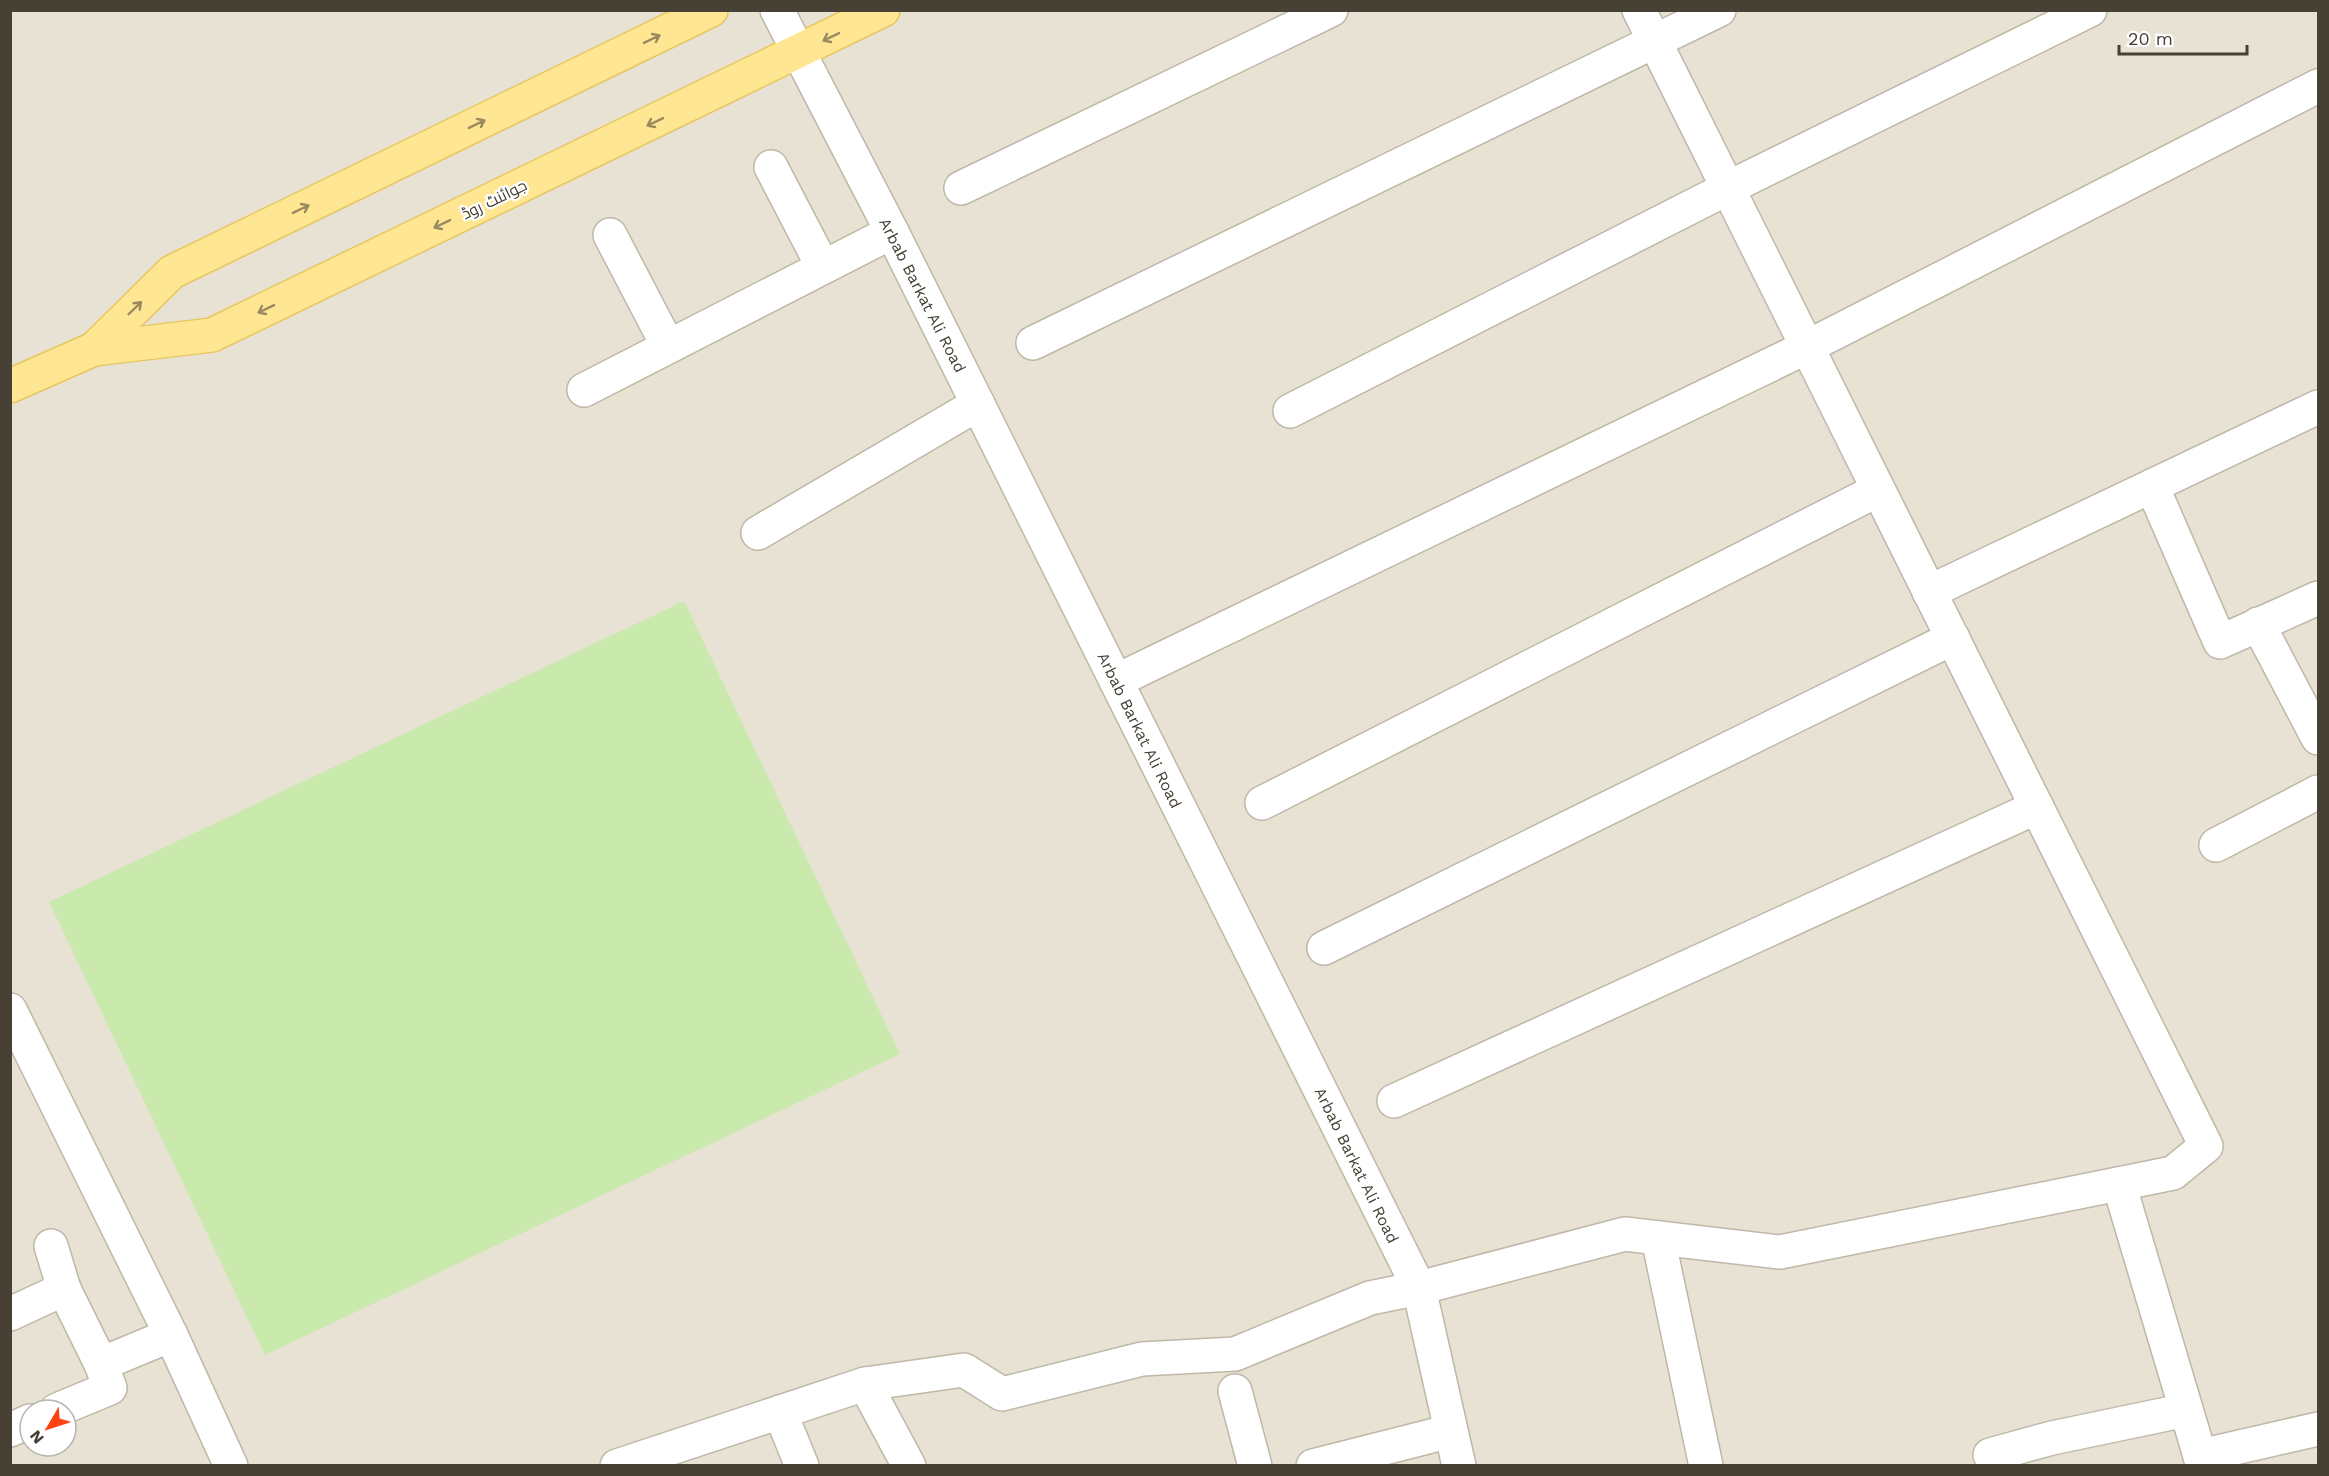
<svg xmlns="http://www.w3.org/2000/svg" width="2329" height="1476" viewBox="0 0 2329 1476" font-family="'Work Sans',Cairo,sans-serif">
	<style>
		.residential { fill: #e7e2d3; fill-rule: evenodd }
		.green { fill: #cae9ac }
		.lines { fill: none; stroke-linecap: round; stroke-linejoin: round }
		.minor-casing { stroke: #bfb8a8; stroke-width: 36 }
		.major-casing { stroke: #e8c65f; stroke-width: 36 }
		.minor { stroke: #fff; stroke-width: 33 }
		.major { stroke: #ffe693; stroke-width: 33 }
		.oneway { stroke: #998b5f }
		.labels { text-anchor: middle; stroke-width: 4.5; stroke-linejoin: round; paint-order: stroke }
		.street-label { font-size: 16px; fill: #464035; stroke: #fff }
	</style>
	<rect width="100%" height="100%" fill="#f3f0e5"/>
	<!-- residential -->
	<path class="residential" d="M 10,11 L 2318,11 L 2318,1465 L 11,1465 ZM 30,1410 L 66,1410 L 66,1446 L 30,1446 Z"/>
	<!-- green -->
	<path class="green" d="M 684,601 L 900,1054 L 265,1355 L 49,902 Z"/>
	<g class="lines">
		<!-- minor casing -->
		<g class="minor-casing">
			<g id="minor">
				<path d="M 777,10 L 892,232 L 1419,1288 L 1459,1466"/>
				<path d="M 771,167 L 823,267"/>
				<path d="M 961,188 L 1331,10"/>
				<path d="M 610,235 L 668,346"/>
				<path d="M 1033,343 L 1719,10"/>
				<path d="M 584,390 L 892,232"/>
				<path d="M 1290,411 L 1728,188 L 2090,10"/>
				<path d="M 2152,486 L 2220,642 L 2318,598"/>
				<path d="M 758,533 L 978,404"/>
				<path d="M 1929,592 L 2318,407"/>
				<path d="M 2258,624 L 2318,738"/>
				<path d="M 1116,681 L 1807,347 L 2318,86"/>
				<path d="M 1262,803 L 1878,490"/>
				<path d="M 2216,845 L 2318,792"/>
				<path d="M 1324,948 L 1953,638"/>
				<path d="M 10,1010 L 171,1335 L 231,1466"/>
				<path d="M 1394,1101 L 2037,807"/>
				<path d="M 2119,1184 L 2203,1466"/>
				<path d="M 1658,1238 L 1706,1466"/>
				<path d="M 51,1246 L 64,1289"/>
				<path d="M 10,1314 L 64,1289 L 101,1364"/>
				<path d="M 865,1384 L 964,1370 L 1002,1394 L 1142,1359 L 1235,1354 L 1370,1298 L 1419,1288 L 1625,1234 L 1780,1252 L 2173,1173 L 2206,1146 L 1639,10"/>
				<path d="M 1235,1391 L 1255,1466"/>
				<path d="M 57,1410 L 110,1388 L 101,1364 L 171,1335"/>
				<path d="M 780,1412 L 802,1466"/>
				<path d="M 10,1430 L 30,1421"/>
				<path d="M 1990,1455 L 2052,1438 L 2186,1410"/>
				<path d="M 2200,1456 L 2318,1429"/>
				<path d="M 617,1466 L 865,1384 L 909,1466"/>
				<path d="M 1313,1466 L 1451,1431"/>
			</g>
		</g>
		<!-- major casing -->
		<g class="major-casing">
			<g id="major">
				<path d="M 94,349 L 172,272 L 711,10"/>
				<path d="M 10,386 L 94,349 L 212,335 L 883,10"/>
			</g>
		</g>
		<!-- minor -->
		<use href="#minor" class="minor"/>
		<!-- major -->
		<use href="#major" class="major"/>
	</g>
	<!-- one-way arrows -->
	<defs><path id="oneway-shaft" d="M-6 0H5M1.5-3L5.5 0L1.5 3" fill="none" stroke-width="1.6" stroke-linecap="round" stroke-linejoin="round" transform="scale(1.5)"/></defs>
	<g class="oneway">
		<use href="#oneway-shaft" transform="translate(831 37) rotate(154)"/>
		<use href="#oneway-shaft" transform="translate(652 39) rotate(-26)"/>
		<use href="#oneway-shaft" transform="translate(655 122) rotate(154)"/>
		<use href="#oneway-shaft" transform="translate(477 124) rotate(-26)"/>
		<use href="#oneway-shaft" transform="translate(301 209) rotate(-26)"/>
		<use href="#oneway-shaft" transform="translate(442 224) rotate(154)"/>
		<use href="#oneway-shaft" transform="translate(135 308) rotate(-44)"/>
		<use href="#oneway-shaft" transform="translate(266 309) rotate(154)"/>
	</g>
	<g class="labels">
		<!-- street labels -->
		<g class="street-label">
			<text transform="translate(494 199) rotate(-26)" y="6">جوائنٹ روڈ</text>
			<text transform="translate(923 295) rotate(63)" y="6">Arbab Barkat Ali Road</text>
			<text transform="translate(1140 730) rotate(64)" y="6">Arbab Barkat Ali Road</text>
			<text transform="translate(1357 1165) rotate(64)" y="6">Arbab Barkat Ali Road</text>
		</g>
	</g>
	<!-- border -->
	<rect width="2329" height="1476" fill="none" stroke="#464035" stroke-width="24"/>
	<!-- north arrow -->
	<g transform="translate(48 1428) rotate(231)"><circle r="28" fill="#ffffff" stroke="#b5b3ae" stroke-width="1.5"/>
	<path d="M0-4.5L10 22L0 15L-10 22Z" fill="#ff4211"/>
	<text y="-9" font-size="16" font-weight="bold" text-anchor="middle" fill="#464035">N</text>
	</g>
	<!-- scale -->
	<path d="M2119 45v9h128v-9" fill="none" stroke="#464035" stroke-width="3"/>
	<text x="2128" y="45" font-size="18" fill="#464035" stroke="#ffffff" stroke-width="4.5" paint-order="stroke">20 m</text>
</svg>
